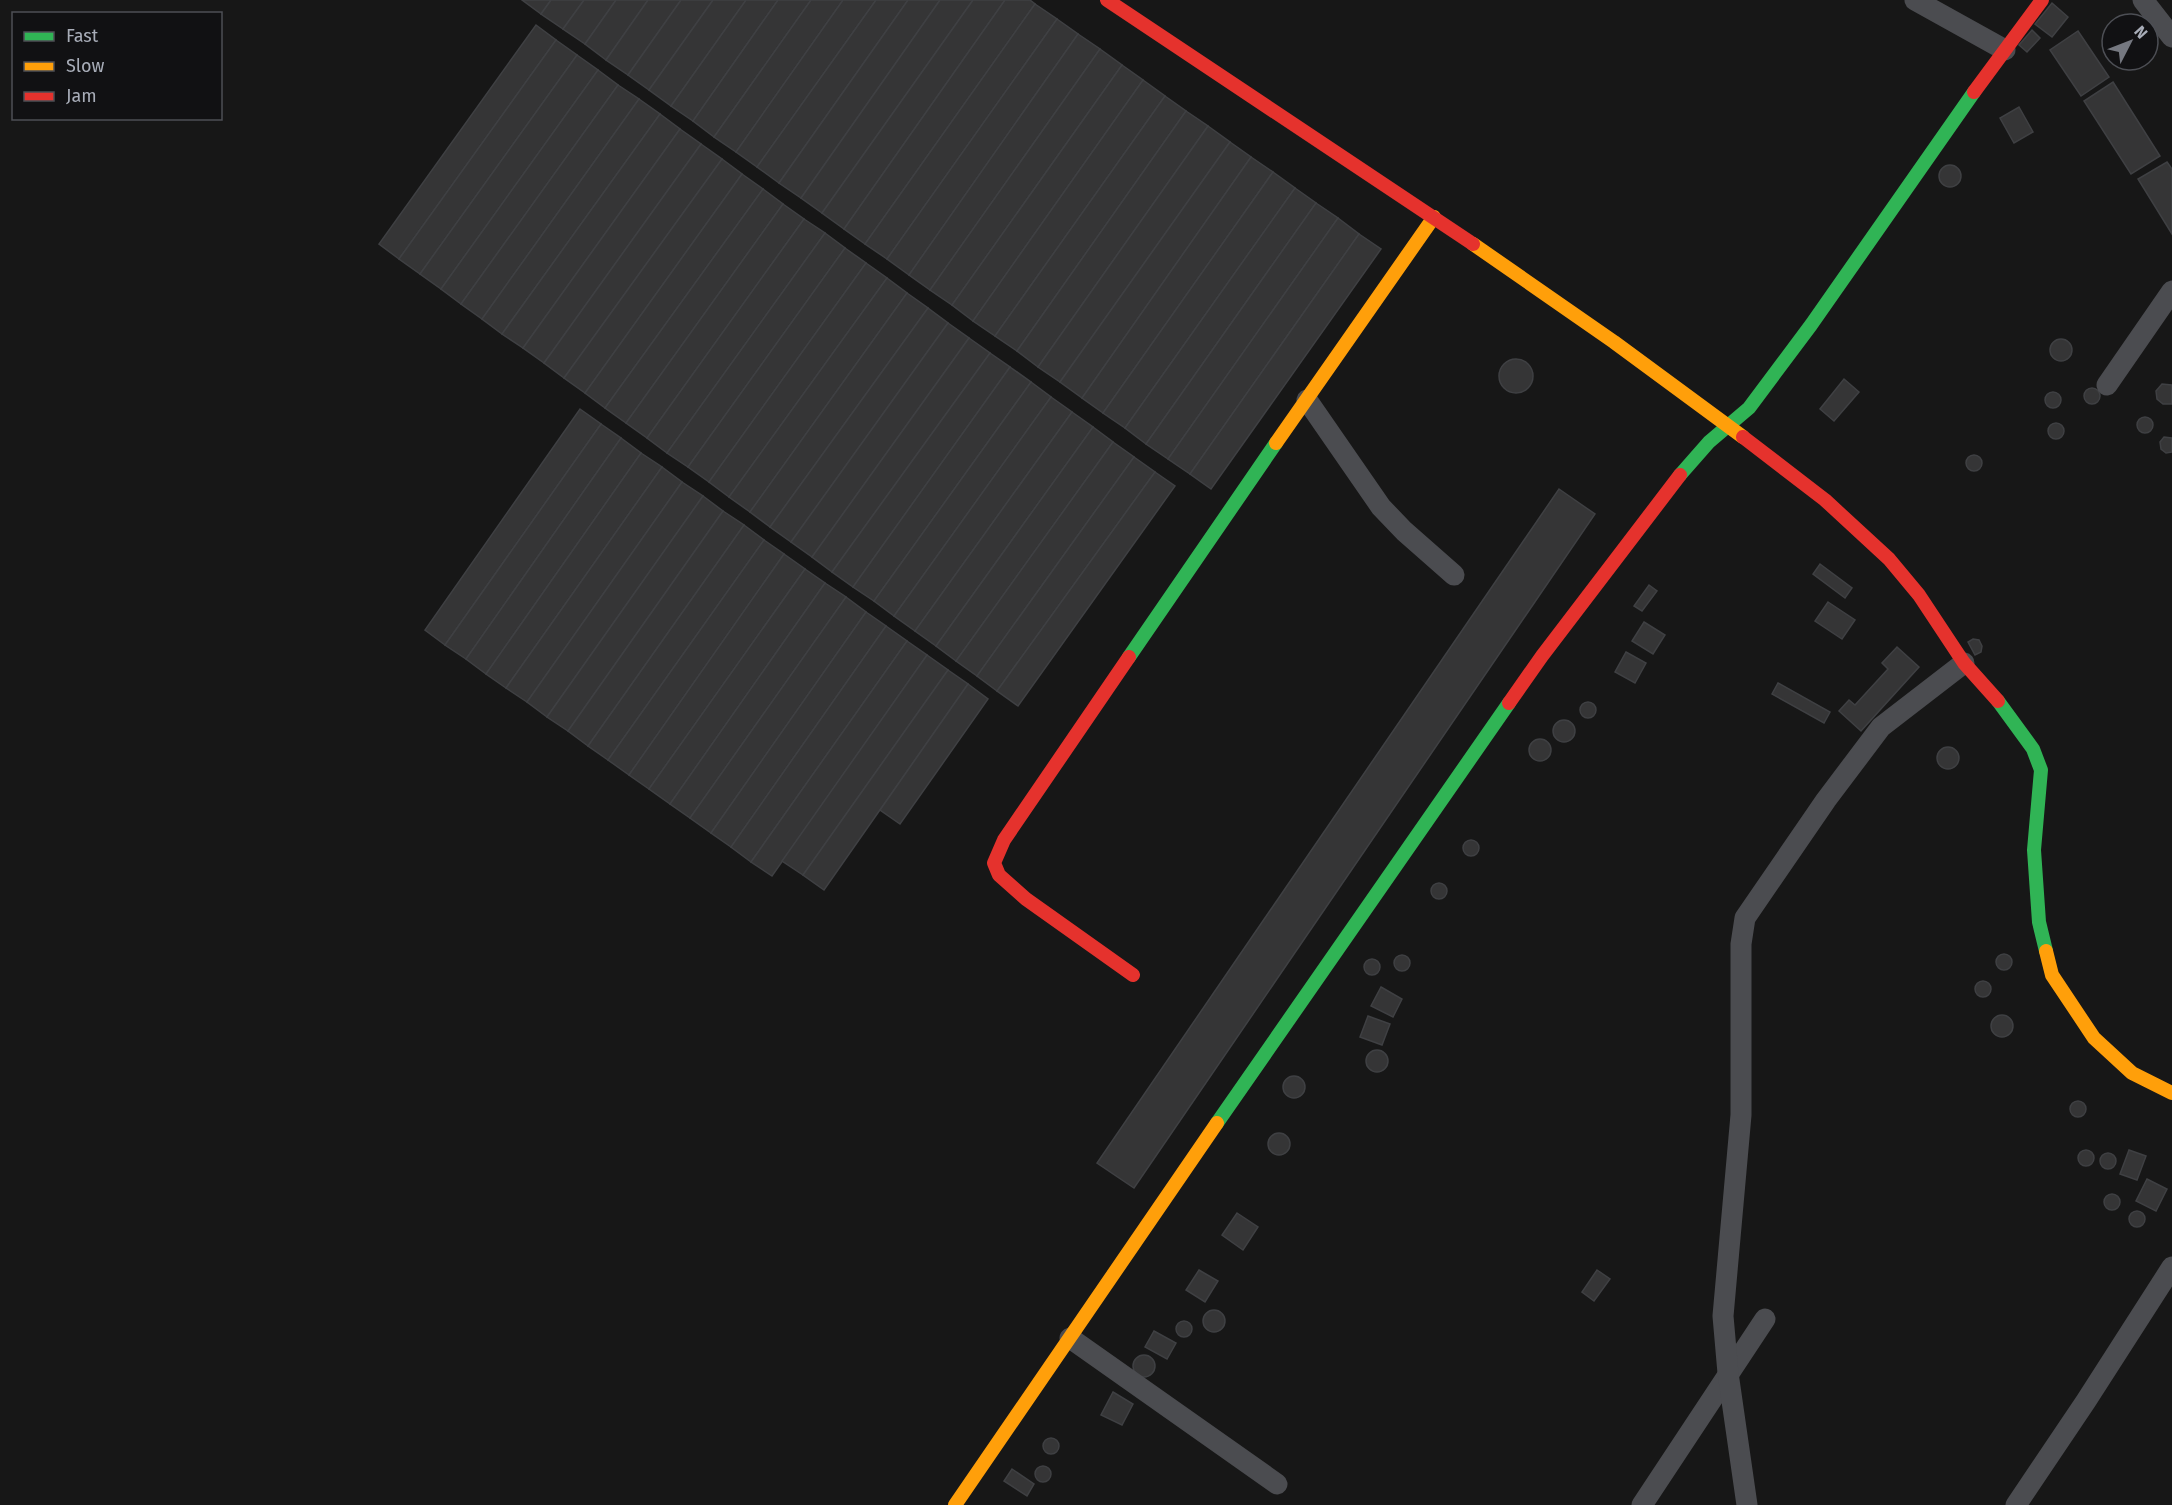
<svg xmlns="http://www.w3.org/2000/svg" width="2172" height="1505" viewBox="0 0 2172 1505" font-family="'Fira Sans',sans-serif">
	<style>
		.building { fill: #353536; stroke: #3f4043; stroke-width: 1.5 }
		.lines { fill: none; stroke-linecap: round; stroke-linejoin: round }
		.street { stroke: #4b4c50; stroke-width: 21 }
		.fast { stroke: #30b455; stroke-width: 14 }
		.slow { stroke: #ff9f0a; stroke-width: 14 }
		.jam { stroke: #e5322d; stroke-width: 14 }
	</style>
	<rect width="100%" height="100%" fill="#171717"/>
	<!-- building -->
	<g class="building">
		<path d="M 522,0 L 551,0 L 541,14 Z"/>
		<path d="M 551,0 L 584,0 L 563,29 L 541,14 Z"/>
		<path d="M 584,0 L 616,0 L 585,44 L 563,29 Z"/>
		<path d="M 616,0 L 648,0 L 606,60 L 585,44 Z"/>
		<path d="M 648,0 L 681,0 L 628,75 L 606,60 Z"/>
		<path d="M 681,0 L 713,0 L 649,90 L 628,75 Z"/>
		<path d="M 713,0 L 746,0 L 671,106 L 649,90 Z"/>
		<path d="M 746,0 L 778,0 L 693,121 L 671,106 Z"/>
		<path d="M 778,0 L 811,0 L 714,137 L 693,121 Z"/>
		<path d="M 811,0 L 843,0 L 736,152 L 714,137 Z"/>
		<path d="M 843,0 L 876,0 L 757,167 L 736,152 Z"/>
		<path d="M 876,0 L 908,0 L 779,183 L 757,167 Z"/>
		<path d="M 908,0 L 940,0 L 801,198 L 779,183 Z"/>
		<path d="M 940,0 L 973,0 L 822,213 L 801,198 Z"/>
		<path d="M 973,0 L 1005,0 L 844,229 L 822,213 Z"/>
		<path d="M 1005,0 L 1030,0 L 1035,4 L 865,244 L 844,229 Z"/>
		<path d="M 2052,3 L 2068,17 L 2052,37 L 2035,24 Z"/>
		<path d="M 1035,4 L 1057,19 L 887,259 L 865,244 Z"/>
		<path d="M 1057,19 L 1078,34 L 909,275 L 887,259 Z"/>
		<path d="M 536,25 L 556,40 L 399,259 L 379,244 Z"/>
		<path d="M 2032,30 L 2040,38 L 2027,52 L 2019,45 Z"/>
		<path d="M 2078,31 L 2109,77 L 2081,96 L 2050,50 Z"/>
		<path d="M 1078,34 L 1100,49 L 930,290 L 909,275 Z"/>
		<path d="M 556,40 L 577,55 L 420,274 L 399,259 Z"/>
		<path d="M 1100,49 L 1122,65 L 952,305 L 930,290 Z"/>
		<path d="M 577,55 L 598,70 L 441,289 L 420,274 Z"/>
		<path d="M 1122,65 L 1143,80 L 973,321 L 952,305 Z"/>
		<path d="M 598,70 L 618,85 L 461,304 L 441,289 Z"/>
		<path d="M 1143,80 L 1165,96 L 995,336 L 973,321 Z"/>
		<path d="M 2113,82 L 2160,156 L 2131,174 L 2084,101 Z"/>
		<path d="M 618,85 L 639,99 L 482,319 L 461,304 Z"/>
		<path d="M 1165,96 L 1186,111 L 1017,351 L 995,336 Z"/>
		<path d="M 639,99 L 660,114 L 502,334 L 482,319 Z"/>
		<path d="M 2019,107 L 2033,132 L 2014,143 L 2000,118 Z"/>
		<path d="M 1186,111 L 1208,126 L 1038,367 L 1017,351 Z"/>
		<path d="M 660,114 L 680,129 L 523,348 L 502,334 Z"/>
		<path d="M 1208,126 L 1230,142 L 1060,382 L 1038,367 Z"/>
		<path d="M 680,129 L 701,144 L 544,363 L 523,348 Z"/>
		<path d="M 1230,142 L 1251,157 L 1082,398 L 1060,382 Z"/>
		<path d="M 701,144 L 722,159 L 564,378 L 544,363 Z"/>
		<path d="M 1251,157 L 1273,172 L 1103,413 L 1082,398 Z"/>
		<path d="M 722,159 L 742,174 L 585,393 L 564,378 Z"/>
		<path d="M 2167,162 L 2172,169 L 2172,234 L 2138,179 Z"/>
		<circle cx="1950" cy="176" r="11"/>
		<path d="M 1273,172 L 1295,188 L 1125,428 L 1103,413 Z"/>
		<path d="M 742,174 L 763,189 L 605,408 L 585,393 Z"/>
		<path d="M 1295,188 L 1316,203 L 1146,444 L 1125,428 Z"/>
		<path d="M 763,189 L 783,204 L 626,423 L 605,408 Z"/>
		<path d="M 1316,203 L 1338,218 L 1168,459 L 1146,444 Z"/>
		<path d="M 783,204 L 804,219 L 647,438 L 626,423 Z"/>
		<path d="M 1338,218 L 1359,234 L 1190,474 L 1168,459 Z"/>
		<path d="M 804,219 L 825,233 L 667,453 L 647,438 Z"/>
		<path d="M 825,233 L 845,248 L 688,467 L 667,453 Z"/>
		<path d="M 1359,234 L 1381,249 L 1211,489 L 1190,474 Z"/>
		<path d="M 845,248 L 866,263 L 709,482 L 688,467 Z"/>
		<path d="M 866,263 L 887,278 L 729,497 L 709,482 Z"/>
		<path d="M 887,278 L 907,293 L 750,512 L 729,497 Z"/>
		<path d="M 907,293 L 928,308 L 770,527 L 750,512 Z"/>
		<path d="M 928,308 L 948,323 L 791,542 L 770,527 Z"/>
		<path d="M 948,323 L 969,338 L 812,557 L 791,542 Z"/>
		<path d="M 969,338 L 990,353 L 832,572 L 812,557 Z"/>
		<circle cx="2061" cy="350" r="11"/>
		<path d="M 990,353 L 1010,367 L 853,587 L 832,572 Z"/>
		<circle cx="1516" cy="376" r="17"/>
		<path d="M 1010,367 L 1031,382 L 874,601 L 853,587 Z"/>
		<path d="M 1844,379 L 1859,392 L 1834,421 L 1820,409 Z"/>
		<path d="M 1031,382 L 1051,397 L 894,616 L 874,601 Z"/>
		<path d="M 2162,384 L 2172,385 L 2172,404 L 2163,404 L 2157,399 L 2156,391 Z"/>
		<circle cx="2092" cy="396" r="8"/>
		<circle cx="2053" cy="400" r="8"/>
		<path d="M 1051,397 L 1072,412 L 915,631 L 894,616 Z"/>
		<path d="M 580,409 L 601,424 L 445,645 L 425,630 Z"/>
		<path d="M 1072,412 L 1093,427 L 936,646 L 915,631 Z"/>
		<circle cx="2145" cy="425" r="8"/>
		<circle cx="2056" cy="431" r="8"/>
		<path d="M 601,424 L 621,438 L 466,659 L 445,645 Z"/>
		<path d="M 1093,427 L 1113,442 L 956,661 L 936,646 Z"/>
		<path d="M 2164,437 L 2172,438 L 2172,452 L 2166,453 L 2161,449 L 2160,442 Z"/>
		<path d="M 621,438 L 641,453 L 486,674 L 466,659 Z"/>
		<path d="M 1113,442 L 1134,457 L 977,676 L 956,661 Z"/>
		<path d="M 641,453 L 662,467 L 506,688 L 486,674 Z"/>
		<circle cx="1974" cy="463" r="8"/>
		<path d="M 1134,457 L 1155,472 L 997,691 L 977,676 Z"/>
		<path d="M 662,467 L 682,482 L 527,702 L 506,688 Z"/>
		<path d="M 1155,472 L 1175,486 L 1018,706 L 997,691 Z"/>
		<path d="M 682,482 L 703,496 L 547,717 L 527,702 Z"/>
		<path d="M 1559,489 L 1595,514 L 1134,1188 L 1097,1163 Z"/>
		<path d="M 703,496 L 723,511 L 568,731 L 547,717 Z"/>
		<path d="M 723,511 L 744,525 L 588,746 L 568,731 Z"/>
		<path d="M 744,525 L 764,540 L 608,760 L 588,746 Z"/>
		<path d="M 764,540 L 784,554 L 629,775 L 608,760 Z"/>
		<path d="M 784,554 L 805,569 L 649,789 L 629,775 Z"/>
		<path d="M 1820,564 L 1852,588 L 1845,598 L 1813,574 Z"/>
		<path d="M 805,569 L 825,583 L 670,804 L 649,789 Z"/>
		<path d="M 825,583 L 846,597 L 690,818 L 670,804 Z"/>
		<path d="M 1649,585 L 1657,591 L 1642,611 L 1634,606 Z"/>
		<path d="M 846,597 L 866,612 L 711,833 L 690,818 Z"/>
		<path d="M 1828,602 L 1855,620 L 1842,639 L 1815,621 Z"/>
		<path d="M 866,612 L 886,626 L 731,847 L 711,833 Z"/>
		<path d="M 1644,622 L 1665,635 L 1653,654 L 1632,641 Z"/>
		<path d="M 886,626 L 907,641 L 751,862 L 731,847 Z"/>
		<path d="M 1973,639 L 1979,640 L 1982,646 L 1981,652 L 1975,655 L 1968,642 Z"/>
		<path d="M 907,641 L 927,655 L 772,876 L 751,862 Z"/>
		<path d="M 1897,647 L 1919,667 L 1861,731 L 1839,711 L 1849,700 L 1855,705 L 1888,669 L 1882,663 Z"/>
		<path d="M 1626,652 L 1646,663 L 1635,683 L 1615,672 Z"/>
		<path d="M 927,655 L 948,670 L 803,875 L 782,861 Z"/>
		<path d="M 948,670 L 968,684 L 824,890 L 803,875 Z"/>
		<path d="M 1778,683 L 1830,712 L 1824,723 L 1772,694 Z"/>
		<path d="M 968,684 L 988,699 L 900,824 L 880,810 Z"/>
		<circle cx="1588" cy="710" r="8"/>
		<circle cx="1564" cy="731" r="11"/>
		<circle cx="1540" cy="750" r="11"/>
		<circle cx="1948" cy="758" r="11"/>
		<circle cx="1471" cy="848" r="8"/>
		<circle cx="1439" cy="891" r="8"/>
		<circle cx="2004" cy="962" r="8"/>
		<circle cx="1402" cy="963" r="8"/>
		<circle cx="1372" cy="967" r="8"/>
		<circle cx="1983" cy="989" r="8"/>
		<path d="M 1381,987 L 1402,999 L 1393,1017 L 1371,1006 Z"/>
		<circle cx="2002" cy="1026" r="11"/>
		<path d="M 1368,1016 L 1390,1024 L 1382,1045 L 1360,1037 Z"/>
		<circle cx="1377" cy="1061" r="11"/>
		<circle cx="1294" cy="1087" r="11"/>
		<circle cx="2078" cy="1109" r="8"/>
		<circle cx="1279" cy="1144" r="11"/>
		<circle cx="2086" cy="1158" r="8"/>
		<path d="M 2129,1150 L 2146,1156 L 2137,1180 L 2120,1174 Z"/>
		<circle cx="2108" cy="1161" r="8"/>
		<path d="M 2147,1179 L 2167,1189 L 2156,1211 L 2136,1201 Z"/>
		<circle cx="2112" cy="1202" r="8"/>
		<circle cx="2137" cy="1219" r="8"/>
		<path d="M 1237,1213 L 1258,1227 L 1243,1250 L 1222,1235 Z"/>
		<path d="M 1199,1270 L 1218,1281 L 1205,1302 L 1186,1290 Z"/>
		<path d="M 1597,1270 L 1610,1279 L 1594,1301 L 1582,1292 Z"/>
		<circle cx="1214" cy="1321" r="11"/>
		<circle cx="1184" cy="1329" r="8"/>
		<path d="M 1154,1331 L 1176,1343 L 1167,1359 L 1145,1347 Z"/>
		<circle cx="1144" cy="1366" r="11"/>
		<path d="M 1113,1392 L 1133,1404 L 1122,1425 L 1101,1415 Z"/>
		<circle cx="1051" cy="1446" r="8"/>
		<circle cx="1043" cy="1474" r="8"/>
		<path d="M 1012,1469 L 1034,1484 L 1027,1496 L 1004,1481 Z"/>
	</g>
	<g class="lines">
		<!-- street -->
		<g class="street">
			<path d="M 1915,0 L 2005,50"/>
			<path d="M 2143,0 L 2172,37"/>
			<path d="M 2107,385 L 2172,291"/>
			<path d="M 1307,400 L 1381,507 L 1404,531 L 1454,575"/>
			<path d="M 1070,1338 L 1277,1484"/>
			<path d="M 1642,1505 L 1765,1319"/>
			<path d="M 1747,1505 L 1728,1373 L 1723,1316 L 1741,1115 L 1741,944 L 1745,918 L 1826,800 L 1881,727 L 1964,663"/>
			<path d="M 2016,1505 L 2086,1401 L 2172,1267"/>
		</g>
		<!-- fast -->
		<g class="fast">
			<path d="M 1680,475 L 1709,442 L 1749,408 L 1811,325 L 1974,92"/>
			<path d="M 1129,657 L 1276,443"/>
			<path d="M 1998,701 L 2033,749 L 2041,770 L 2034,850 L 2039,922 L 2046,951"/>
			<path d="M 1217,1123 L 1509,703"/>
		</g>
		<!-- slow -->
		<g class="slow">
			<path d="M 1473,244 L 1614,342 L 1743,437"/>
			<path d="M 1276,443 L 1434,217"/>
			<path d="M 2046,951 L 2052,975 L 2094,1038 L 2132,1073 L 2172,1093"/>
			<path d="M 955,1505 L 1217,1123"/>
		</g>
		<!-- jam -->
		<g class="jam">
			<path d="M 1107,0 L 1473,244"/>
			<path d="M 1974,92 L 2042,0"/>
			<path d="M 1743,437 L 1825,500 L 1889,559 L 1919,595 L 1964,663 L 1998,701"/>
			<path d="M 1129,657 L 1004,840 L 994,863 L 999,875 L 1026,899 L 1133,975"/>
			<path d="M 1509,703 L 1542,656 L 1680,475"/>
		</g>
	</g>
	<!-- legend -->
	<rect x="12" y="12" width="210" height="108" fill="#111113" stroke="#4d4f55" stroke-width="1.5"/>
	<rect x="24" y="32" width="30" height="9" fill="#30b455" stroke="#4d4f55" stroke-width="1.5"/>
	<text x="66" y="42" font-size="18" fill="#a8adb8">Fast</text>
	<rect x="24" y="62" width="30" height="9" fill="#ff9f0a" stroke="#4d4f55" stroke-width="1.5"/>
	<text x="66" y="72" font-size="18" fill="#a8adb8">Slow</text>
	<rect x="24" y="92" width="30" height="9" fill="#e5322d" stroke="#4d4f55" stroke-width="1.5"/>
	<text x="66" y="102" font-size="18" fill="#a8adb8">Jam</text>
	<!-- north arrow -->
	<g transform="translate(2130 42) rotate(48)"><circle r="28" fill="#111113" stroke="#4d4f55" stroke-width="1.5"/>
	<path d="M0-4.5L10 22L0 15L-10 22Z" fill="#757880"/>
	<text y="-9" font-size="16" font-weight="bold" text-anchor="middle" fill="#a8adb8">N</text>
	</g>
</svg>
